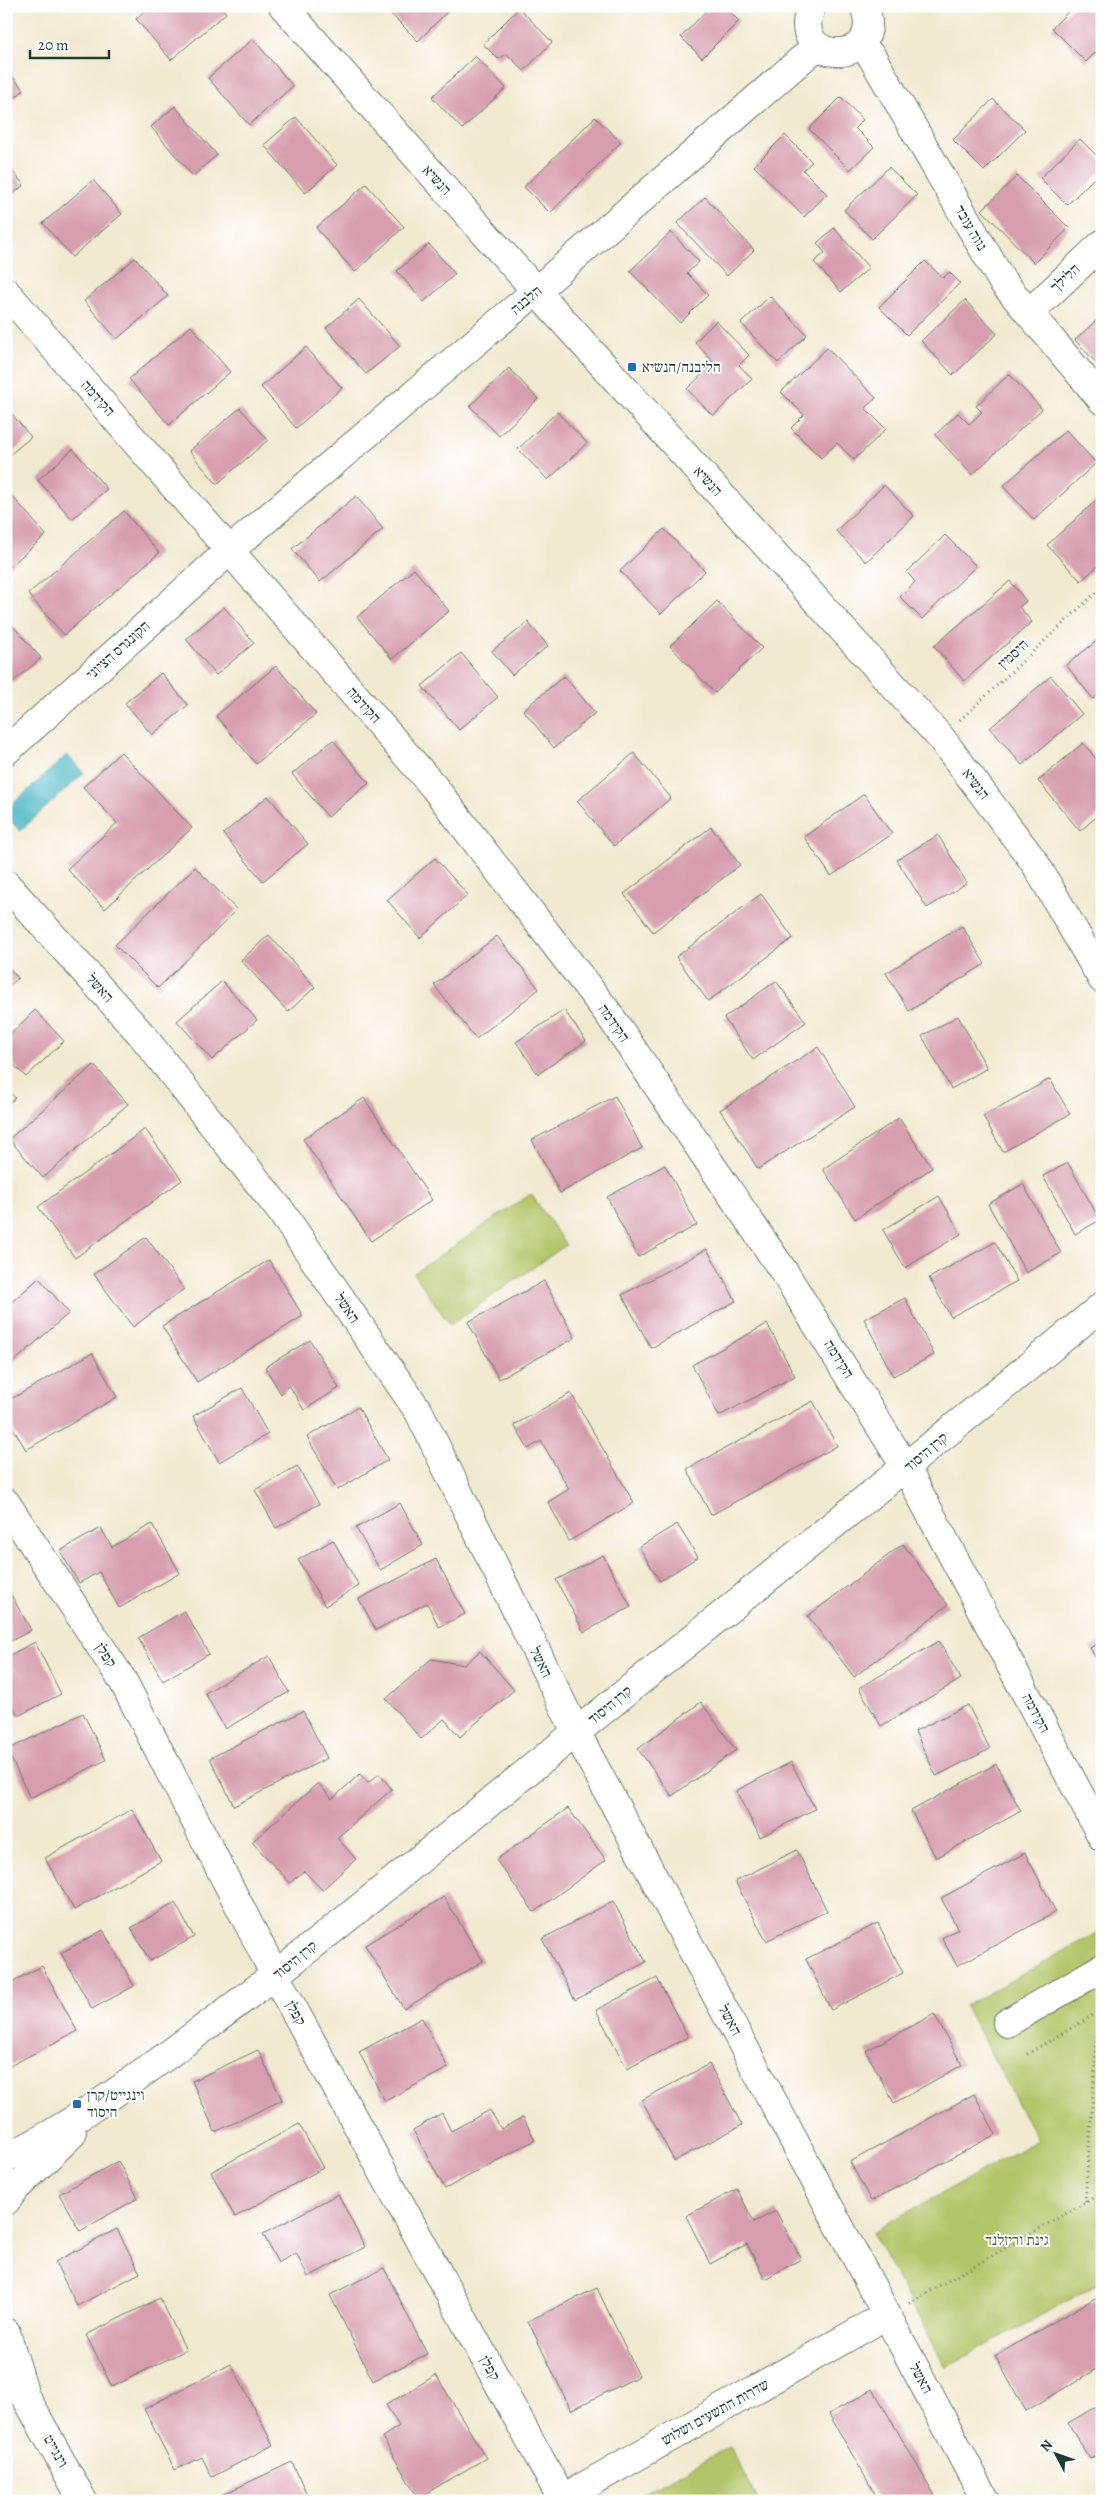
<svg xmlns="http://www.w3.org/2000/svg" width="1108" height="2507" viewBox="0 0 1108 2507" font-family="Alegreya,'Frank Ruhl Libre',serif">
	<style>
		.green { fill: #b4c467; stroke: #6a804e }
		.water { fill: #49b6c5; stroke: #347a7c }
		.building { fill: #d69daf }
		.lines { fill: none; stroke-linecap: round; stroke-linejoin: round }
		.minor-casing { stroke: #68796b; stroke-width: 30 }
		.path { stroke: #68796b; stroke-width: 3; stroke-dasharray: 1 4; stroke-linecap: butt }
		.minor { stroke: #fff; stroke-width: 28 }
		.poi-dot { fill: #1f6fb2; stroke: #fff; stroke-width: 2 }
		.labels { text-anchor: middle; stroke-width: 4; stroke-linejoin: round; paint-order: stroke }
		.street-label { font-size: 15px; fill: #1f3d34; stroke: #fff }
		.poi-label { font-size: 15px; fill: #1f3d34; stroke: #fff; text-anchor: start }
		.park-label { font-size: 15px; fill: #445f41; stroke: #fff }
	</style>
	<rect width="100%" height="100%" fill="#fff"/>
	<filter id="ink" filterUnits="userSpaceOnUse"><feTurbulence type="fractalNoise" baseFrequency=".02" numOctaves="2"/><feDisplacementMap in="SourceGraphic" scale="10" xChannelSelector="R" yChannelSelector="G"/><feConvolveMatrix kernelMatrix="1 2 1 2 8 2 1 2 1" color-interpolation-filters="sRGB"/></filter>
	<filter id="wash" filterUnits="userSpaceOnUse"><feTurbulence type="fractalNoise" baseFrequency=".0096" numOctaves="4" result="noise"/><feDisplacementMap in="SourceGraphic" scale="20" xChannelSelector="R" yChannelSelector="G"/><feGaussianBlur stdDeviation="1.12" result="paint"/><feColorMatrix in="noise" values="0 0 0 0 0 0 0 0 0 0 0 0 0 0 0 0 0 1.4 0 .05"/><feComposite in="paint" operator="in"/></filter>
	<g filter="url(#wash)">
		<rect width="100%" height="100%" fill="#f1e9d0"/>
		<!-- green -->
		<g class="green">
			<path d="M 531,1194 L 566,1245 L 450,1325 L 414,1273 Z"/>
			<path d="M 1102,1930 L 1102,2282 L 946,2367 L 872,2232 L 1038,2140 L 965,2006 Z"/>
			<path d="M 730,2447 L 758,2501 L 628,2501 Z"/>
		</g>
		<!-- water -->
		<path class="water" d="M 67,755 L 84,773 L 20,831 L 6,816 L 6,810 Z"/>
		<g id="blocks">
			<!-- building -->
			<g class="building">
				<path d="M 150,6 L 220,6 L 226,13 L 171,60 L 136,19 Z"/>
				<path d="M 383,6 L 453,6 L 418,41 Z"/>
				<path d="M 711,6 L 724,6 L 739,21 L 702,58 L 681,37 Z"/>
				<path d="M 1074,6 L 1096,6 L 1102,12 L 1102,46 L 1086,62 L 1052,28 Z"/>
				<path d="M 519,8 L 552,42 L 524,71 L 507,54 L 498,59 L 483,44 Z"/>
				<path d="M 253,39 L 293,86 L 249,125 L 208,78 Z"/>
				<path d="M 475,56 L 506,88 L 462,129 L 432,97 Z"/>
				<path d="M 6,69 L 24,90 L 6,105 Z"/>
				<path d="M 841,97 L 863,120 L 855,128 L 874,147 L 850,170 L 809,129 Z"/>
				<path d="M 993,99 L 1025,130 L 984,171 L 953,140 Z"/>
				<path d="M 175,106 L 217,155 L 193,176 L 151,127 Z"/>
				<path d="M 296,117 L 337,165 L 305,193 L 264,145 Z"/>
				<path d="M 595,117 L 621,142 L 550,213 L 524,187 Z"/>
				<path d="M 785,135 L 812,162 L 803,170 L 827,194 L 804,217 L 754,166 Z"/>
				<path d="M 1080,139 L 1102,161 L 1102,170 L 1067,205 L 1040,178 Z"/>
				<path d="M 6,164 L 24,185 L 6,200 Z"/>
				<path d="M 889,167 L 917,195 L 872,239 L 844,210 Z"/>
				<path d="M 1017,176 L 1069,228 L 1034,263 L 982,210 Z"/>
				<path d="M 93,180 L 122,214 L 72,257 L 43,223 Z"/>
				<path d="M 366,184 L 404,227 L 355,272 L 316,228 Z"/>
				<path d="M 705,197 L 754,250 L 727,276 L 677,223 Z"/>
				<path d="M 834,228 L 869,268 L 841,292 L 814,262 L 825,253 L 817,243 Z"/>
				<path d="M 671,232 L 699,262 L 687,273 L 708,295 L 680,323 L 630,271 Z"/>
				<path d="M 429,244 L 455,274 L 424,302 L 397,271 Z"/>
				<path d="M 135,258 L 168,296 L 117,339 L 84,301 Z"/>
				<path d="M 925,261 L 943,278 L 949,272 L 960,283 L 907,335 L 879,307 Z"/>
				<path d="M 770,296 L 807,335 L 778,363 L 741,323 Z"/>
				<path d="M 359,299 L 400,346 L 366,374 L 326,328 Z"/>
				<path d="M 965,300 L 997,334 L 953,375 L 921,341 Z"/>
				<path d="M 1102,315 L 1102,369 L 1075,340 Z"/>
				<path d="M 716,321 L 749,355 L 739,365 L 752,379 L 713,416 L 687,389 L 714,363 L 695,342 Z"/>
				<path d="M 191,326 L 230,372 L 169,425 L 129,379 Z"/>
				<path d="M 306,347 L 342,388 L 296,428 L 261,387 Z"/>
				<path d="M 827,348 L 876,398 L 865,408 L 886,429 L 854,460 L 837,443 L 821,458 L 791,428 L 804,415 L 781,392 Z"/>
				<path d="M 509,368 L 538,399 L 499,436 L 470,406 Z"/>
				<path d="M 1009,374 L 1042,409 L 972,475 L 935,435 L 958,413 L 969,424 L 982,412 L 976,406 Z"/>
				<path d="M 6,407 L 31,437 L 6,458 Z"/>
				<path d="M 240,408 L 268,440 L 217,484 L 189,451 Z"/>
				<path d="M 557,412 L 587,443 L 548,480 L 518,449 Z"/>
				<path d="M 1066,430 L 1096,463 L 1034,520 L 1003,486 Z"/>
				<path d="M 73,449 L 107,489 L 72,519 L 38,480 Z"/>
				<path d="M 884,485 L 914,516 L 866,562 L 836,531 Z"/>
				<path d="M 7,490 L 46,535 L 6,570 L 6,491 Z"/>
				<path d="M 1102,495 L 1102,562 L 1081,581 L 1047,545 Z"/>
				<path d="M 356,496 L 383,529 L 320,582 L 292,549 Z"/>
				<path d="M 124,511 L 159,553 L 64,635 L 28,594 Z"/>
				<path d="M 664,529 L 705,571 L 661,614 L 620,571 Z"/>
				<path d="M 945,535 L 976,566 L 922,619 L 900,597 L 915,582 L 907,572 Z"/>
				<path d="M 414,569 L 449,611 L 392,659 L 357,617 Z"/>
				<path d="M 1010,581 L 1026,601 L 1019,607 L 1032,622 L 964,681 L 934,646 Z"/>
				<path d="M 717,601 L 762,648 L 715,693 L 670,646 Z"/>
				<path d="M 224,607 L 254,643 L 216,675 L 186,639 Z"/>
				<path d="M 6,618 L 41,658 L 6,688 Z"/>
				<path d="M 528,622 L 548,646 L 512,675 L 492,651 Z"/>
				<path d="M 1102,637 L 1102,692 L 1093,699 L 1066,665 Z"/>
				<path d="M 461,653 L 498,697 L 459,730 L 422,686 Z"/>
				<path d="M 276,666 L 316,714 L 256,764 L 216,716 Z"/>
				<path d="M 161,673 L 188,705 L 152,735 L 125,703 Z"/>
				<path d="M 564,676 L 595,713 L 554,748 L 523,710 Z"/>
				<path d="M 1051,676 L 1082,714 L 1022,765 L 990,728 Z"/>
				<path d="M 333,740 L 369,783 L 328,817 L 292,774 Z"/>
				<path d="M 1083,743 L 1102,766 L 1102,812 L 1080,831 L 1038,781 Z"/>
				<path d="M 121,752 L 192,828 L 105,909 L 67,869 L 117,823 L 83,787 Z"/>
				<path d="M 634,753 L 671,798 L 614,846 L 577,801 Z"/>
				<path d="M 864,794 L 892,834 L 831,876 L 804,837 Z"/>
				<path d="M 268,796 L 308,844 L 263,881 L 223,834 Z"/>
				<path d="M 711,827 L 740,865 L 653,932 L 624,894 Z"/>
				<path d="M 938,835 L 967,883 L 927,908 L 897,860 Z"/>
				<path d="M 435,858 L 468,895 L 420,938 L 387,900 Z"/>
				<path d="M 195,867 L 237,910 L 158,988 L 115,945 Z"/>
				<path d="M 761,894 L 793,938 L 708,1001 L 676,957 Z"/>
				<path d="M 962,926 L 985,964 L 909,1011 L 886,973 Z"/>
				<path d="M 269,935 L 315,987 L 288,1012 L 241,960 Z"/>
				<path d="M 497,936 L 539,989 L 476,1039 L 434,985 Z"/>
				<path d="M 6,965 L 18,978 L 6,989 Z"/>
				<path d="M 222,981 L 257,1020 L 212,1060 L 177,1021 Z"/>
				<path d="M 776,981 L 806,1022 L 753,1060 L 724,1018 Z"/>
				<path d="M 35,1010 L 64,1041 L 26,1077 L 6,1057 L 6,1038 Z"/>
				<path d="M 564,1010 L 586,1041 L 538,1074 L 516,1042 Z"/>
				<path d="M 958,1016 L 987,1068 L 951,1089 L 922,1036 Z"/>
				<path d="M 818,1047 L 855,1107 L 758,1169 L 720,1110 Z"/>
				<path d="M 94,1065 L 128,1104 L 43,1178 L 9,1139 Z"/>
				<path d="M 1050,1079 L 1070,1114 L 1003,1152 L 983,1116 Z"/>
				<path d="M 6,1088 L 15,1098 L 6,1106 Z"/>
				<path d="M 615,1096 L 642,1148 L 560,1193 L 532,1140 Z"/>
				<path d="M 364,1098 L 432,1200 L 371,1241 L 303,1139 Z"/>
				<path d="M 899,1118 L 932,1168 L 855,1219 L 823,1169 Z"/>
				<path d="M 145,1129 L 182,1180 L 75,1258 L 38,1207 Z"/>
				<path d="M 1068,1163 L 1100,1220 L 1075,1234 L 1043,1176 Z"/>
				<path d="M 665,1165 L 697,1225 L 638,1257 L 607,1197 Z"/>
				<path d="M 1023,1184 L 1061,1253 L 1026,1273 L 988,1204 Z"/>
				<path d="M 939,1196 L 961,1234 L 905,1268 L 883,1230 Z"/>
				<path d="M 146,1237 L 184,1289 L 133,1327 L 94,1274 Z"/>
				<path d="M 995,1242 L 1017,1281 L 951,1317 L 929,1278 Z"/>
				<path d="M 707,1249 L 736,1301 L 651,1348 L 622,1295 Z"/>
				<path d="M 269,1260 L 303,1316 L 197,1382 L 162,1326 Z"/>
				<path d="M 39,1278 L 69,1313 L 8,1367 L 6,1307 Z"/>
				<path d="M 544,1281 L 575,1338 L 499,1379 L 468,1322 Z"/>
				<path d="M 905,1298 L 934,1355 L 893,1376 L 864,1319 Z"/>
				<path d="M 767,1324 L 795,1376 L 719,1416 L 692,1365 Z"/>
				<path d="M 310,1340 L 339,1388 L 304,1410 L 289,1385 L 281,1394 L 265,1367 Z"/>
				<path d="M 92,1353 L 117,1397 L 26,1450 L 6,1417 L 6,1402 Z"/>
				<path d="M 242,1388 L 268,1434 L 219,1462 L 193,1416 Z"/>
				<path d="M 571,1393 L 634,1503 L 569,1541 L 548,1502 L 569,1489 L 541,1441 L 528,1449 L 514,1425 Z"/>
				<path d="M 813,1401 L 837,1446 L 711,1515 L 687,1469 Z"/>
				<path d="M 358,1407 L 388,1460 L 337,1490 L 307,1437 Z"/>
				<path d="M 297,1466 L 319,1504 L 276,1528 L 255,1490 Z"/>
				<path d="M 400,1503 L 423,1545 L 380,1570 L 356,1528 Z"/>
				<path d="M 152,1524 L 180,1573 L 119,1608 L 99,1572 L 79,1583 L 60,1551 L 101,1528 L 112,1547 Z"/>
				<path d="M 677,1524 L 698,1557 L 660,1581 L 639,1547 Z"/>
				<path d="M 333,1540 L 359,1586 L 325,1606 L 298,1560 Z"/>
				<path d="M 903,1544 L 948,1605 L 854,1677 L 808,1616 Z"/>
				<path d="M 603,1555 L 631,1607 L 584,1632 L 556,1580 Z"/>
				<path d="M 436,1559 L 465,1614 L 439,1627 L 427,1603 L 376,1630 L 359,1599 Z"/>
				<path d="M 6,1586 L 31,1630 L 6,1644 Z"/>
				<path d="M 184,1611 L 209,1654 L 163,1681 L 138,1638 Z"/>
				<path d="M 939,1641 L 961,1679 L 881,1726 L 859,1688 Z"/>
				<path d="M 1102,1641 L 1102,1669 L 1090,1648 Z"/>
				<path d="M 35,1642 L 61,1694 L 18,1716 L 6,1693 L 6,1657 Z"/>
				<path d="M 480,1651 L 514,1690 L 460,1737 L 444,1719 L 421,1739 L 386,1699 L 431,1659 L 464,1665 Z"/>
				<path d="M 269,1656 L 289,1692 L 225,1729 L 205,1693 Z"/>
				<path d="M 701,1702 L 736,1750 L 672,1796 L 638,1749 Z"/>
				<path d="M 968,1705 L 990,1749 L 936,1776 L 915,1731 Z"/>
				<path d="M 303,1711 L 327,1758 L 234,1806 L 210,1758 Z"/>
				<path d="M 83,1713 L 106,1760 L 30,1798 L 7,1750 Z"/>
				<path d="M 791,1762 L 815,1809 L 760,1837 L 736,1791 Z"/>
				<path d="M 996,1764 L 1021,1811 L 936,1858 L 911,1811 Z"/>
				<path d="M 360,1774 L 368,1783 L 379,1774 L 392,1789 L 337,1838 L 356,1859 L 322,1890 L 304,1871 L 290,1883 L 252,1842 L 318,1783 L 332,1799 Z"/>
				<path d="M 568,1808 L 606,1860 L 534,1912 L 496,1860 Z"/>
				<path d="M 132,1809 L 161,1861 L 74,1910 L 45,1858 Z"/>
				<path d="M 797,1850 L 827,1911 L 766,1941 L 735,1881 Z"/>
				<path d="M 1025,1853 L 1056,1912 L 957,1966 L 942,1938 L 958,1929 L 941,1898 Z"/>
				<path d="M 444,1897 L 483,1961 L 404,2009 L 365,1945 Z"/>
				<path d="M 613,1901 L 646,1962 L 575,2000 L 542,1939 Z"/>
				<path d="M 175,1903 L 194,1937 L 150,1961 L 131,1928 Z"/>
				<path d="M 878,1923 L 903,1973 L 831,2010 L 806,1959 Z"/>
				<path d="M 103,1930 L 134,1986 L 92,2009 L 61,1953 Z"/>
				<path d="M 42,1966 L 77,2031 L 6,2068 L 6,1985 Z"/>
				<path d="M 657,1978 L 688,2037 L 627,2069 L 596,2010 Z"/>
				<path d="M 934,2014 L 962,2065 L 894,2103 L 866,2051 Z"/>
				<path d="M 422,2018 L 448,2068 L 385,2101 L 359,2052 Z"/>
				<path d="M 258,2050 L 282,2100 L 215,2132 L 192,2081 Z"/>
				<path d="M 709,2064 L 742,2125 L 674,2161 L 642,2100 Z"/>
				<path d="M 974,2094 L 996,2134 L 871,2201 L 850,2162 Z"/>
				<path d="M 490,2110 L 501,2129 L 523,2117 L 535,2140 L 445,2189 L 413,2130 L 442,2113 L 451,2131 Z"/>
				<path d="M 299,2124 L 323,2168 L 235,2217 L 211,2172 Z"/>
				<path d="M 118,2161 L 138,2198 L 80,2231 L 59,2194 Z"/>
				<path d="M 737,2189 L 754,2222 L 776,2211 L 801,2259 L 765,2279 L 747,2244 L 710,2264 L 686,2216 Z"/>
				<path d="M 338,2194 L 365,2247 L 308,2277 L 296,2253 L 278,2263 L 263,2234 Z"/>
				<path d="M 117,2229 L 140,2273 L 77,2306 L 55,2262 Z"/>
				<path d="M 384,2268 L 427,2354 L 373,2381 L 330,2295 Z"/>
				<path d="M 597,2288 L 639,2376 L 571,2410 L 528,2321 Z"/>
				<path d="M 1097,2297 L 1102,2306 L 1102,2366 L 1026,2411 L 995,2356 Z"/>
				<path d="M 160,2298 L 186,2350 L 112,2387 L 86,2335 Z"/>
				<path d="M 231,2364 L 273,2445 L 212,2477 L 202,2457 L 175,2470 L 144,2409 Z"/>
				<path d="M 436,2375 L 486,2458 L 418,2498 L 382,2437 L 399,2426 L 386,2405 Z"/>
				<path d="M 873,2389 L 935,2496 L 927,2501 L 879,2501 L 829,2414 Z"/>
				<path d="M 1102,2403 L 1102,2452 L 1090,2459 L 1068,2423 Z"/>
				<path d="M 292,2462 L 310,2501 L 209,2501 Z"/>
			</g>
		</g>
	</g>
	<g filter="url(#ink)">
		<use href="#blocks" fill-opacity="0" stroke="#68796b" stroke-width="1"/>
		<g class="lines">
			<!-- minor casing -->
			<g class="minor-casing">
				<g id="minor">
					<path d="M 283,6 L 536,291 L 941,738 L 1035,863 L 1102,979"/>
					<path d="M 812,6 C 784,66 889,69 864,6"/>
					<path d="M 860,44 L 872,57 L 1002,281 L 1102,400"/>
					<path d="M 6,292 L 434,787 L 608,1013 L 784,1272 L 906,1468 L 1102,1837"/>
					<path d="M 1029,313 L 1102,244"/>
					<path d="M 6,751 L 230,550 L 536,291 L 817,46"/>
					<path d="M 6,884 L 141,1034 L 280,1210 L 419,1412 L 576,1732 L 986,2501"/>
					<path d="M 6,1503 L 123,1681 L 276,1977 L 563,2501"/>
					<path d="M 1007,2023 L 1102,1968"/>
					<path d="M 6,2158 C 71,2126 130,2083 188,2040 C 290,1966 386,1887 484,1807 C 689,1640 898,1475 1102,1306"/>
					<path d="M 6,2201 L 15,2189 L 72,2134"/>
					<path d="M 6,2332 L 23,2388"/>
					<path d="M 6,2371 L 28,2401 L 83,2501"/>
					<path d="M 558,2501 L 871,2324"/>
				</g>
			</g>
			<!-- path -->
			<g class="path">
				<path d="M 960,720 L 1102,587"/>
				<path d="M 1027,2054 L 1102,2010"/>
				<path d="M 1085,2202 L 1099,2012"/>
				<path d="M 909,2303 L 1102,2193"/>
			</g>
			<!-- minor -->
			<use href="#minor" class="minor"/>
		</g>
	</g>
	<!-- markers -->
	<g class="poi-dot">
		<rect x="627" y="362" width="10" height="10" rx="2.5"/>
		<rect x="72" y="2099" width="10" height="10" rx="2.5"/>
	</g>
	<g class="labels">
		<!-- street labels -->
		<g class="street-label">
			<text transform="translate(437 180) rotate(48)" y="5">הנשיא</text>
			<text transform="translate(971 228) rotate(60)" y="5">נווה עובד</text>
			<text transform="translate(1065 278) rotate(-43)" y="5">הלילך</text>
			<text transform="translate(526 300) rotate(-40)" y="5">הלבנה</text>
			<text transform="translate(98 398) rotate(49)" y="5">הקידמה</text>
			<text transform="translate(708 481) rotate(48)" y="5">הנשיא</text>
			<text transform="translate(118 650) rotate(-42)" y="5">הקונגרס הציוני</text>
			<text transform="translate(1013 654) rotate(-43)" y="5">היסמין</text>
			<text transform="translate(364 705) rotate(49)" y="5">הקידמה</text>
			<text transform="translate(976 784) rotate(53)" y="5">הנשיא</text>
			<text transform="translate(100 988) rotate(48)" y="5">האשל</text>
			<text transform="translate(614 1023) rotate(55)" y="5">הקידמה</text>
			<text transform="translate(347 1308) rotate(56)" y="5">האשל</text>
			<text transform="translate(839 1359) rotate(58)" y="5">הקידמה</text>
			<text transform="translate(926 1452) rotate(-40)" y="5">קרן היסוד</text>
			<text transform="translate(106 1655) rotate(57)" y="5">קפלן</text>
			<text transform="translate(541 1662) rotate(64)" y="5">האשל</text>
			<text transform="translate(610 1705) rotate(-39)" y="5">קרן היסוד</text>
			<text transform="translate(1036 1713) rotate(62)" y="5">הקידמה</text>
			<text transform="translate(295 1960) rotate(-39)" y="5">קרן היסוד</text>
			<text transform="translate(296 2013) rotate(61)" y="5">קפלן</text>
			<text transform="translate(730 2020) rotate(62)" y="5">האשל</text>
			<text transform="translate(490 2368) rotate(61)" y="5">קפלן</text>
			<text transform="translate(921 2378) rotate(62)" y="5">האשל</text>
			<text transform="translate(715 2412) rotate(-29)" y="5">שדרות התשעים ושלוש</text>
			<text transform="translate(56 2451) rotate(61)" y="5">וינגייט</text>
		</g>
		<!-- poi labels -->
		<g class="poi-label">
			<text x="642" y="372">הליבנה/הנשיא</text>
			<text x="87" y="2100">וינגייט/קרן<tspan x="87" dy="17">היסוד</tspan></text>
		</g>
		<!-- park labels -->
		<g class="park-label">
			<text x="1017" y="2245">גינת וריזלנד</text>
		</g>
	</g>
	<!-- margin -->
	<rect width="1108" height="2507" fill="none" stroke="#fff" stroke-width="25"/>
	<!-- north arrow -->
	<g transform="translate(1056 2454) rotate(311)" stroke="#ffffff" stroke-width="4" paint-order="stroke">
	<path d="M0-4L9 19L0 12L-9 19Z" fill="#1f3d34"/>
	<text y="-8" font-size="14" font-weight="bold" text-anchor="middle" fill="#1f3d34">N</text>
	</g>
	<!-- scale -->
	<path d="M30 50v8h79v-8" fill="none" stroke="#1f3d34" stroke-width="2.5"/>
	<text x="38" y="50" font-size="15" fill="#1f3d34" stroke="#ffffff" stroke-width="4" paint-order="stroke">20 m</text>
</svg>
